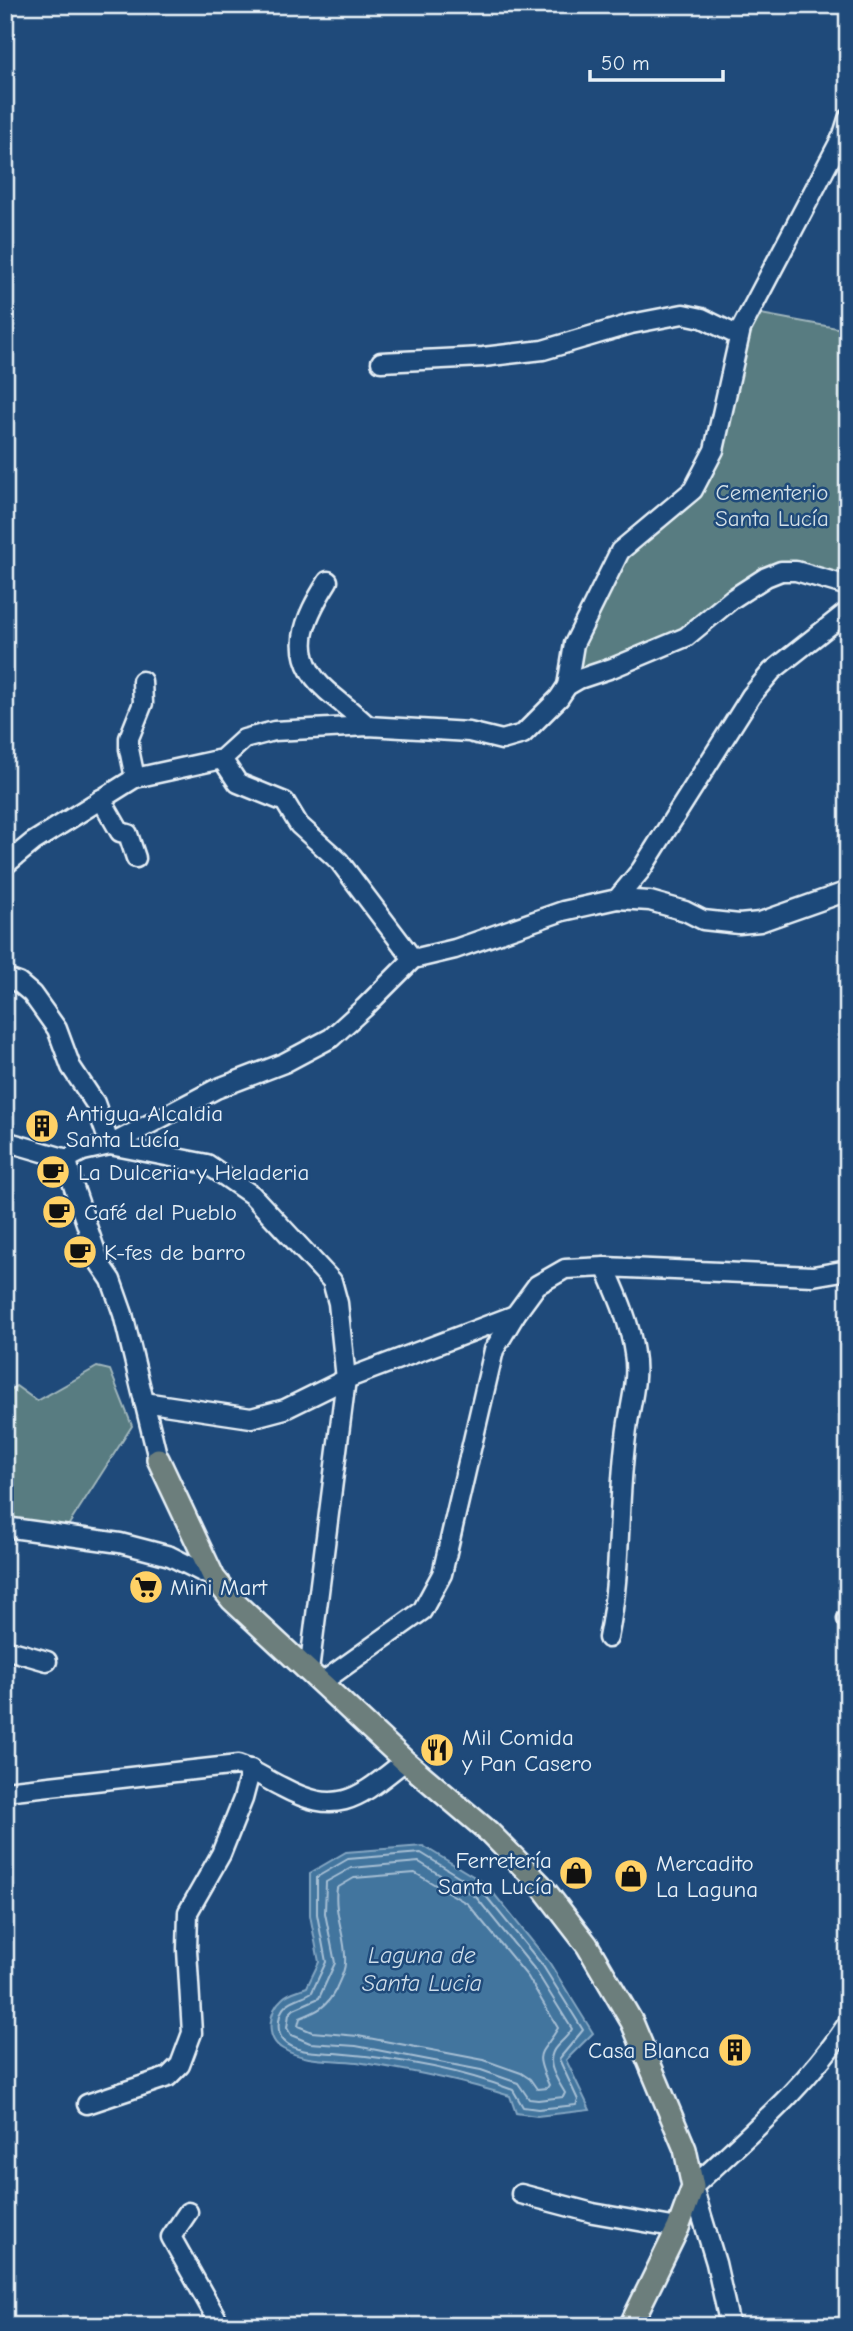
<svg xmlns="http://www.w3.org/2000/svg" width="853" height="2331" viewBox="0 0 853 2331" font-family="'Comic Neue',sans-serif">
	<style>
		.green { fill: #587c81; stroke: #a0b6bc; stroke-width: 2 }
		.water { fill: #42749e; stroke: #84a6c2; stroke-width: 2 }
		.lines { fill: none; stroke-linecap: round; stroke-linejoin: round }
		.shore { stroke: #a6bfd4; stroke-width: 2 }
		.minor-casing { stroke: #e8f1f8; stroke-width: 23 }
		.major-casing { stroke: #e8f1f8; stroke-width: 26 }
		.minor { stroke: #1f4a7a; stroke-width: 18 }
		.major { stroke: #6c7e7c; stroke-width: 21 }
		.labels { text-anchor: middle; stroke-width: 5; stroke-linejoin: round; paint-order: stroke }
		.park-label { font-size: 23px; fill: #d2dfe6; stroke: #1f4a7a }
		.poi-label { font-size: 23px; fill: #e8f1f8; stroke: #1f4a7a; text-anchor: start }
		.water-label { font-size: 24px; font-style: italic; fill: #cfdeea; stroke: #1f4a7a }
	</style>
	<rect width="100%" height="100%" fill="#1f4a7a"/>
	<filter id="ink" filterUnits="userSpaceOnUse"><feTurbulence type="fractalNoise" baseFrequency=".0143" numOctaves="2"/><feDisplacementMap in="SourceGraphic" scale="14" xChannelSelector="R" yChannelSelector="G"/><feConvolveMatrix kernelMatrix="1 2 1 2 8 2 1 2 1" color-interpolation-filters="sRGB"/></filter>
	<g filter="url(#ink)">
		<!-- green -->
		<g class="green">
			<path d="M 750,312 L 848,330 L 848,593 L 806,575 L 748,591 L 701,631 L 579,679 L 577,643 L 621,552 L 694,491 Z"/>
			<path d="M 97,1367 L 110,1370 L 132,1426 L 66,1529 L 5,1520 L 5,1394 L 16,1386 L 37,1401 Z"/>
		</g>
		<!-- water -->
		<path class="water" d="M 423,1846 L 486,1884 L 549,1962 L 593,2033 L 566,2060 L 590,2110 L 537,2116 L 516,2113 L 510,2096 C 460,2080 408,2070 357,2062 C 332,2059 305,2062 283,2049 C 264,2038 269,2010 283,1998 C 289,1992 300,1990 307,1987 L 319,1962 L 310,1915 L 310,1873 L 346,1852 Z"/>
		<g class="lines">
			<!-- shore -->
			<g class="shore">
				<path d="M 421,1853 L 481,1890 L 543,1966 L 583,2030 L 559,2059 L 578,2100 L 576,2105 L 538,2109 L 523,2107 L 513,2090 C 458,2069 394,2058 335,2053 C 320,2052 295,2053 284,2041 C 278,2035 278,2028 279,2021 C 281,2000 297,2001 312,1992 L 326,1962 L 317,1914 L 317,1877 L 348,1859 Z"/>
				<path d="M 419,1862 L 476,1897 L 536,1971 L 572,2029 C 568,2036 562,2041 557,2046 C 543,2061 557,2079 565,2093 L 563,2097 L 538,2100 L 529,2099 L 518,2083 L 481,2070 L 356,2046 L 310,2043 L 291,2035 L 287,2028 L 289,2014 L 294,2009 L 319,1998 L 335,1963 L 325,1913 L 326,1882 L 351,1868 Z"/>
				<path d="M 415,1873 L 468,1904 L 528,1977 L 558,2028 C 542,2056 532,2048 549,2085 L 547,2088 L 537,2089 L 530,2079 L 521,2073 L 484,2060 L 358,2036 L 312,2032 L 298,2026 L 300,2018 C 318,2011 327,2007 336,1989 C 339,1981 345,1972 345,1963 C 347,1938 333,1914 337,1888 L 354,1878 Z"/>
			</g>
			<!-- minor casing -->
			<g class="minor-casing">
				<g id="minor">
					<path d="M 381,362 L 483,357 L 543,350 L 631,324 L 683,314 L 702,318 L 739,336"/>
					<path d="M 328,581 C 304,619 286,655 327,691 C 341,703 355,713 368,726"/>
					<path d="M 567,686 L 574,644 L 620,551 L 693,490 L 714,450 L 741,329 L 843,135 L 848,119"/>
					<path d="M 222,759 L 238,783 L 285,802 L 299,825 L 339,861 L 413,959"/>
					<path d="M 135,778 L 129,749 L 129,738 L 143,703 L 142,681"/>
					<path d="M 101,799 L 120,832 L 128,834 L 136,858"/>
					<path d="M 5,865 L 33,842 L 135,778 L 222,759 L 244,739 L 274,731 L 368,726 L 469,732 L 502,740 L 523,734 L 559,698 L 567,686 L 579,679 L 612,668 L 686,637 L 732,599 L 766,577 L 781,571 L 796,571 L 848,586"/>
					<path d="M 617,899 L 650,901 L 685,911 L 703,920 L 739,924 L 760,922 L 848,891"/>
					<path d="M 5,978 L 19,983 L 32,994 L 57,1029 L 71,1067 L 95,1103 L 110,1145 L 207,1164 L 252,1195 L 332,1281 L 338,1303 L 346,1379 L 309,1671"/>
					<path d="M 5,1141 L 67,1159 L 83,1151 L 110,1145 L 216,1089 L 284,1063 L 331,1038 L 364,1008 L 413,959 L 455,949 L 563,911 L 617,899 L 641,870 L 751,696 L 772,671 L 848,611"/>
					<path d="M 67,1159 L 72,1182 L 100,1264 L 111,1280 L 123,1314 L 158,1459"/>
					<path d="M 605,1267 C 617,1294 630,1323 634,1353 C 639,1382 629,1407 626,1437 C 617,1504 622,1572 608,1638"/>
					<path d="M 144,1402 L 251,1418 L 285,1409 L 346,1379 L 515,1315"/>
					<path d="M 5,1527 L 120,1543 L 170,1556 L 214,1578"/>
					<path d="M 847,1619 L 848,1619"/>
					<path d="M 5,1649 L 47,1661"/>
					<path d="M 321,1683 L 422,1611 L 442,1574 L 494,1350 L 515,1315 L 537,1285 L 565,1269 L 605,1267 L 813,1276 L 848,1270"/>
					<path d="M 5,1791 L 238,1765 C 254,1770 267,1780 282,1787 C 340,1818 359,1797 405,1761"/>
					<path d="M 87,2104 L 168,2077 L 180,2065 L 192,2033 L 187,1950 L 188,1912 L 221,1854 L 243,1799 L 251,1769"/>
					<path d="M 521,2194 L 593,2213 L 678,2228"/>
					<path d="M 188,2212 L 171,2237 L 221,2326"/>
					<path d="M 730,2326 L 716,2263 L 693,2187 C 747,2136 807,2086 848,2023"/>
				</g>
			</g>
			<!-- major casing -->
			<g class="major-casing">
				<path id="major" d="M 158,1459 L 214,1578 L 232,1600 L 405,1761 L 489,1832 L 540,1884 L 587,1945 L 632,2022 L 685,2149 L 693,2187 L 678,2228 L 630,2326"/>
			</g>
			<!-- minor -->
			<use href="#minor" class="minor"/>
			<!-- major -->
			<use href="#major" class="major"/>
		</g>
	</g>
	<!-- icons -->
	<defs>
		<g id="building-disc" transform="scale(1.75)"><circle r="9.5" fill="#ffd166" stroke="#1f4a7a"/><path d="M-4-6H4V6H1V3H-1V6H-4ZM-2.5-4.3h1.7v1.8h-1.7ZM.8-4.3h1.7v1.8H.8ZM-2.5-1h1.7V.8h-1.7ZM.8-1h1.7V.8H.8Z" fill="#111"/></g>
		<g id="cafe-disc" transform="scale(1.75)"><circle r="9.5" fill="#ffd166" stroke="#1f4a7a"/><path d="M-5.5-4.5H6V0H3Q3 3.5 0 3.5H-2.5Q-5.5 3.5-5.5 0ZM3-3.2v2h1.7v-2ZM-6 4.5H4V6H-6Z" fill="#111"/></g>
		<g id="supermarket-disc" transform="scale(1.75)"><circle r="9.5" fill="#ffd166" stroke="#1f4a7a"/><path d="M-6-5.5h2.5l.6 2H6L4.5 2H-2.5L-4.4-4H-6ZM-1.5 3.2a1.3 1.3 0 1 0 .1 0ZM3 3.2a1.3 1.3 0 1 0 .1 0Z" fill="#111"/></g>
		<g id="restaurant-disc" transform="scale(1.75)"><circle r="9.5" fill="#ffd166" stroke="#1f4a7a"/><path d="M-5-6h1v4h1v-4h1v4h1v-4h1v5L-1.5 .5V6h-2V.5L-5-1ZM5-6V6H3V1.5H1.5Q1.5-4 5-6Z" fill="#111"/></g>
		<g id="shop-disc" transform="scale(1.75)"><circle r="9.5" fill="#ffd166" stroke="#1f4a7a"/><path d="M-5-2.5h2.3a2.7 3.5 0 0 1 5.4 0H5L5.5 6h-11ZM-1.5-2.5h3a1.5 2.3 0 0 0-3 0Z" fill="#111"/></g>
	</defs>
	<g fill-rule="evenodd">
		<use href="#building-disc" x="42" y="1126"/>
		<use href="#cafe-disc" x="53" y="1172"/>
		<use href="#cafe-disc" x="59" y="1212"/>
		<use href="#cafe-disc" x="80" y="1252"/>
		<use href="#supermarket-disc" x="146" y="1587"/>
		<use href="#restaurant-disc" x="437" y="1750"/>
		<use href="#shop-disc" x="576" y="1873"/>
		<use href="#shop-disc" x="631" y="1876"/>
		<use href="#building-disc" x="735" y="2050"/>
	</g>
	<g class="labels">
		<!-- park labels -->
		<g class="park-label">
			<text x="772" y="500">Cementerio<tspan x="772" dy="26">Santa Lucía</tspan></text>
		</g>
		<!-- poi labels -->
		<g class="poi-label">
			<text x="66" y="1121">Antigua Alcaldia<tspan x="66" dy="26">Santa Lucía</tspan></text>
			<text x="78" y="1180">La Dulceria y Heladeria</text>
			<text x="84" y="1220">Café del Pueblo</text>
			<text x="104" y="1260">K-fes de barro</text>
			<text x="170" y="1595">Mini Mart</text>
			<text x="462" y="1745">Mil Comida<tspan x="462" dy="26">y Pan Casero</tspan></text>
			<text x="552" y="1868" text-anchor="end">Ferretería<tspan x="552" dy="26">Santa Lucía</tspan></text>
			<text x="656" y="1871">Mercadito<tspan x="656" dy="26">La Laguna</tspan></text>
			<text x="710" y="2058" text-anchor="end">Casa Blanca</text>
		</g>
		<!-- water labels -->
		<g class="water-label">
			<text x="422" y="1963">Laguna de<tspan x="422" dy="28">Santa Lucia</tspan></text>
		</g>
	</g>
	<!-- margin -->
	<rect width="853" height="2331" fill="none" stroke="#1f4a7a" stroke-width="28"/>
	<rect x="14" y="14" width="825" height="2303" fill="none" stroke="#e8f1f8" stroke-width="2.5" filter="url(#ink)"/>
	<!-- scale -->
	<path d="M590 70v10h133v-10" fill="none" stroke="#e8f1f8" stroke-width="3.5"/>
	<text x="601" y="70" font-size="21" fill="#e8f1f8" stroke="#1f4a7a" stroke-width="5" paint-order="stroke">50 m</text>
</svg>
